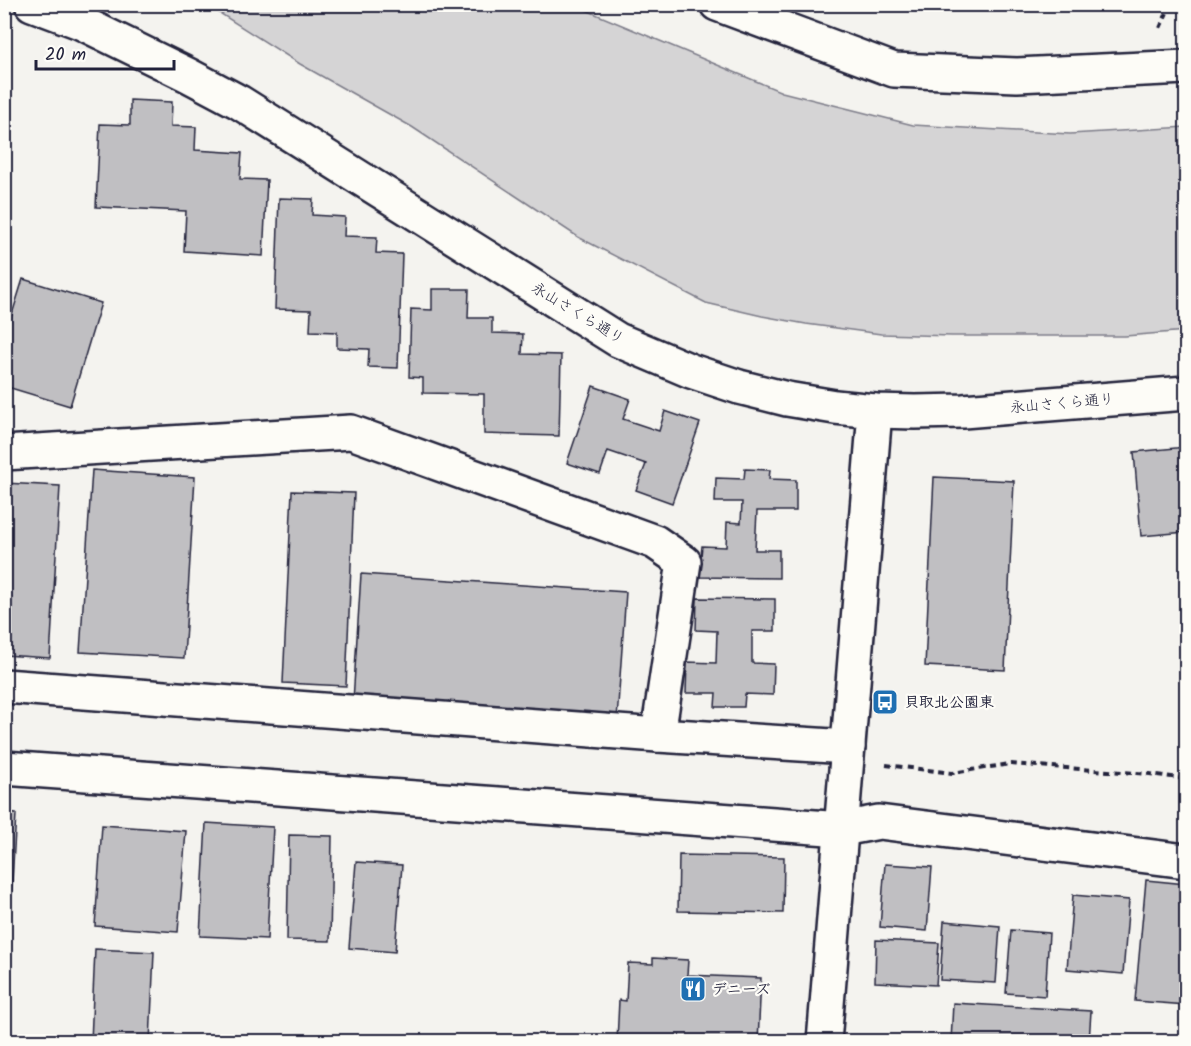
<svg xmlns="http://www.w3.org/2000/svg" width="1191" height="1046" viewBox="0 0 1191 1046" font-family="Kalam,'Klee One',sans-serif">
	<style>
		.green { fill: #d5d4d5; stroke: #7c7b88; stroke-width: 1.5 }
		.building { fill: #c0bfc2; stroke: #22223b; stroke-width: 1.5 }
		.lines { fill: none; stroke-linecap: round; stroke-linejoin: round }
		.street-casing { stroke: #22223b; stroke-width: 38 }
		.secondary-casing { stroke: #22223b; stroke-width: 38 }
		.path { stroke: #22223b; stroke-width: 4; stroke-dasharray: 6 4.5; stroke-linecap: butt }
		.street { stroke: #fdfcf7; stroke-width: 33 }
		.secondary { stroke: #fdfcf7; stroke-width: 33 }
		.labels { text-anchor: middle; stroke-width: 4.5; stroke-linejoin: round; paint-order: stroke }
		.street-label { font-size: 15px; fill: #22223b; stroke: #fdfcf7 }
		.poi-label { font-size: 15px; font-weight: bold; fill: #22223b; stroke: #fdfcf7; text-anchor: start }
	</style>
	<rect width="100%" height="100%" fill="#f4f3ef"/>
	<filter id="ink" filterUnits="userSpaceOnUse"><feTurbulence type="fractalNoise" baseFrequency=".0167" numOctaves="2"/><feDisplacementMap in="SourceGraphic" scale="12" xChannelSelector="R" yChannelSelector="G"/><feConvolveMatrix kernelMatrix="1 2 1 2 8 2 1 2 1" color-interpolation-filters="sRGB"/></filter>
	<g filter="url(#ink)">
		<!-- green -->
		<path class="green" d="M 207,5 L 574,5 L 782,92 L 913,125 L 1070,134 L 1186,127 L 1186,331 L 1125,336 L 952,336 L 881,334 L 806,324 L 762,316 L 706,303 L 578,237 L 412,127 L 300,64 Z"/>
		<!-- building -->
		<g class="building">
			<path d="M 130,100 L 172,102 L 171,126 L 196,127 L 195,150 L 242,153 L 240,179 L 267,180 L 263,256 L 184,251 L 186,211 L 96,207 L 100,124 L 130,125 Z"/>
			<path d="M 279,198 L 313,199 L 312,215 L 345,217 L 344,236 L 377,237 L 376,253 L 402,254 L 398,368 L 368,367 L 369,349 L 337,348 L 337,332 L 310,331 L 311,310 L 275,309 Z"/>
			<path d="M 23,279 L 101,303 L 70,406 L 4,386 L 4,340 Z"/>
			<path d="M 432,289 L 469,289 L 468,318 L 492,318 L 492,333 L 523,334 L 522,354 L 561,355 L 559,436 L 484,434 L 484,394 L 423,393 L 423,378 L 409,377 L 411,309 L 432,310 Z"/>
			<path d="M 593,386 L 630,399 L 623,419 L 659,431 L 665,411 L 700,423 L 672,503 L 636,490 L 646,464 L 608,451 L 600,474 L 567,463 Z"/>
			<path d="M 1186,447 L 1186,532 L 1141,536 L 1134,452 Z"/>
			<path d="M 745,469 L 770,470 L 769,479 L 796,480 L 796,511 L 757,511 L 755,550 L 779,550 L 779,578 L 699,577 L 702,546 L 726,547 L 727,522 L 741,523 L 742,502 L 715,502 L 716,478 L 744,479 Z"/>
			<path d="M 92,470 L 195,477 L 184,658 L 80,652 Z"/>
			<path d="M 934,477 L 1014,481 L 1005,670 L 925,666 Z"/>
			<path d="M 4,483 L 60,486 L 50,658 L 4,655 Z"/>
			<path d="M 292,491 L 354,493 L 346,686 L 283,683 Z"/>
			<path d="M 361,574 L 626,592 L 617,719 L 353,701 Z"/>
			<path d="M 697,598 L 775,599 L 775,631 L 752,631 L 752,663 L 774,664 L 773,695 L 745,694 L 744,707 L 715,707 L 716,693 L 686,693 L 687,662 L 716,663 L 717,631 L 696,630 Z"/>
			<path d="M 4,813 L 16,814 L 10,915 L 4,914 Z"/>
			<path d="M 206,823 L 273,827 L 267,939 L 200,936 Z"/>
			<path d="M 102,825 L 186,831 L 178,932 L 95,926 Z"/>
			<path d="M 289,835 L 332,836 L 330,941 L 287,940 Z"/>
			<path d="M 679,855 L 784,857 L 783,913 L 678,911 Z"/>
			<path d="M 356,862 L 402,865 L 395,952 L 349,948 Z"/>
			<path d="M 885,864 L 932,867 L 927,931 L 880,927 Z"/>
			<path d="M 1146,880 L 1186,884 L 1186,1005 L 1135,1001 Z"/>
			<path d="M 1073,895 L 1129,900 L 1123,974 L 1067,969 Z"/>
			<path d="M 944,921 L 1000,926 L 996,983 L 940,980 Z"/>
			<path d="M 1011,930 L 1049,933 L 1045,996 L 1006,993 Z"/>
			<path d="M 876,940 L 939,943 L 936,985 L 875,982 Z"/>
			<path d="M 95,949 L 154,952 L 150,1042 L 91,1042 Z"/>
			<path d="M 653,958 L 688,960 L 687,975 L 761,978 L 758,1042 L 617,1042 L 619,1000 L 626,1001 L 628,963 L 653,964 Z"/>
			<path d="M 953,1003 L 1091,1011 L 1089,1042 L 951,1042 Z"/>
		</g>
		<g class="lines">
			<!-- street casing -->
			<g class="street-casing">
				<g id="street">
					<path d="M 717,4 L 894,70 L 1017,75 L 1186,67"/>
					<path d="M 4,453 L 351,432 L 655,542 L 684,562 L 658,735"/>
					<path d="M 4,686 L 658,735 L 848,747"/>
					<path d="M 4,768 L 842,829 L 879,822 L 1186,861"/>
				</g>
			</g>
			<!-- secondary casing -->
			<g class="secondary-casing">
				<g id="secondary">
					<path d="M 32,4 L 80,22 L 188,75 L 239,102 L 618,340 L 691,371 L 739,387 L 787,399 L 835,407 L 875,411 L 915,412 L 963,411 L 1186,393"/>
					<path d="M 824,1042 L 875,411"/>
				</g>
			</g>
			<!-- path -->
			<g class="path">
				<path d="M 1160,28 L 1171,4"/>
				<path d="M 886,765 L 952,773 L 1010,764 L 1150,774 L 1186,779"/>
			</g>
			<!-- street -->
			<use href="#street" class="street"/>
			<!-- secondary -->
			<use href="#secondary" class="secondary"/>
		</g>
	</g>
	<!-- icons -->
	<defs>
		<g id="bus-square" transform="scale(1.35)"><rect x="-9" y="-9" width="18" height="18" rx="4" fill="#1f6fb2" stroke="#fdfcf7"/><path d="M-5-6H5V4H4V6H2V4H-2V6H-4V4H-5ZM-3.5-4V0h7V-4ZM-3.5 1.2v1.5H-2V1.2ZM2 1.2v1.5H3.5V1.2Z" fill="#fff"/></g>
		<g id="restaurant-square" transform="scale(1.35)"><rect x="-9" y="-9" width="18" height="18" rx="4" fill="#1f6fb2" stroke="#fdfcf7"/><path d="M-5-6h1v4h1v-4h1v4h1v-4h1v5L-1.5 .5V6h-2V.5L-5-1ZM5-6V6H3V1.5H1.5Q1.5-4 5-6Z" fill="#fff"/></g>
	</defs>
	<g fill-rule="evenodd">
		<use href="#bus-square" x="885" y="702"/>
		<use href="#restaurant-square" x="693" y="989"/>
	</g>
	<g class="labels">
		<!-- street labels -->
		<g class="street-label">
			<text transform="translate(578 313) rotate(31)" y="5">永山さくら通り</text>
			<text transform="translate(1062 403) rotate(-5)" y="5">永山さくら通り</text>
		</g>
		<!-- poi labels -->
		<g class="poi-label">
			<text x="904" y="707">貝取北公園東</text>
			<text x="712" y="994">デニーズ</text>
		</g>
	</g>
	<!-- margin -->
	<rect width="1191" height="1046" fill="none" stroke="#fdfcf7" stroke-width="24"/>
	<rect x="12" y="12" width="1167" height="1022" fill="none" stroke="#22223b" stroke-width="2" filter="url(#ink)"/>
	<!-- scale -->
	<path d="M36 60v9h138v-9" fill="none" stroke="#22223b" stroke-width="3"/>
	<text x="45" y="60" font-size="18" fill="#22223b" stroke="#fdfcf7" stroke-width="4.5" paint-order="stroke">20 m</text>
</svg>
